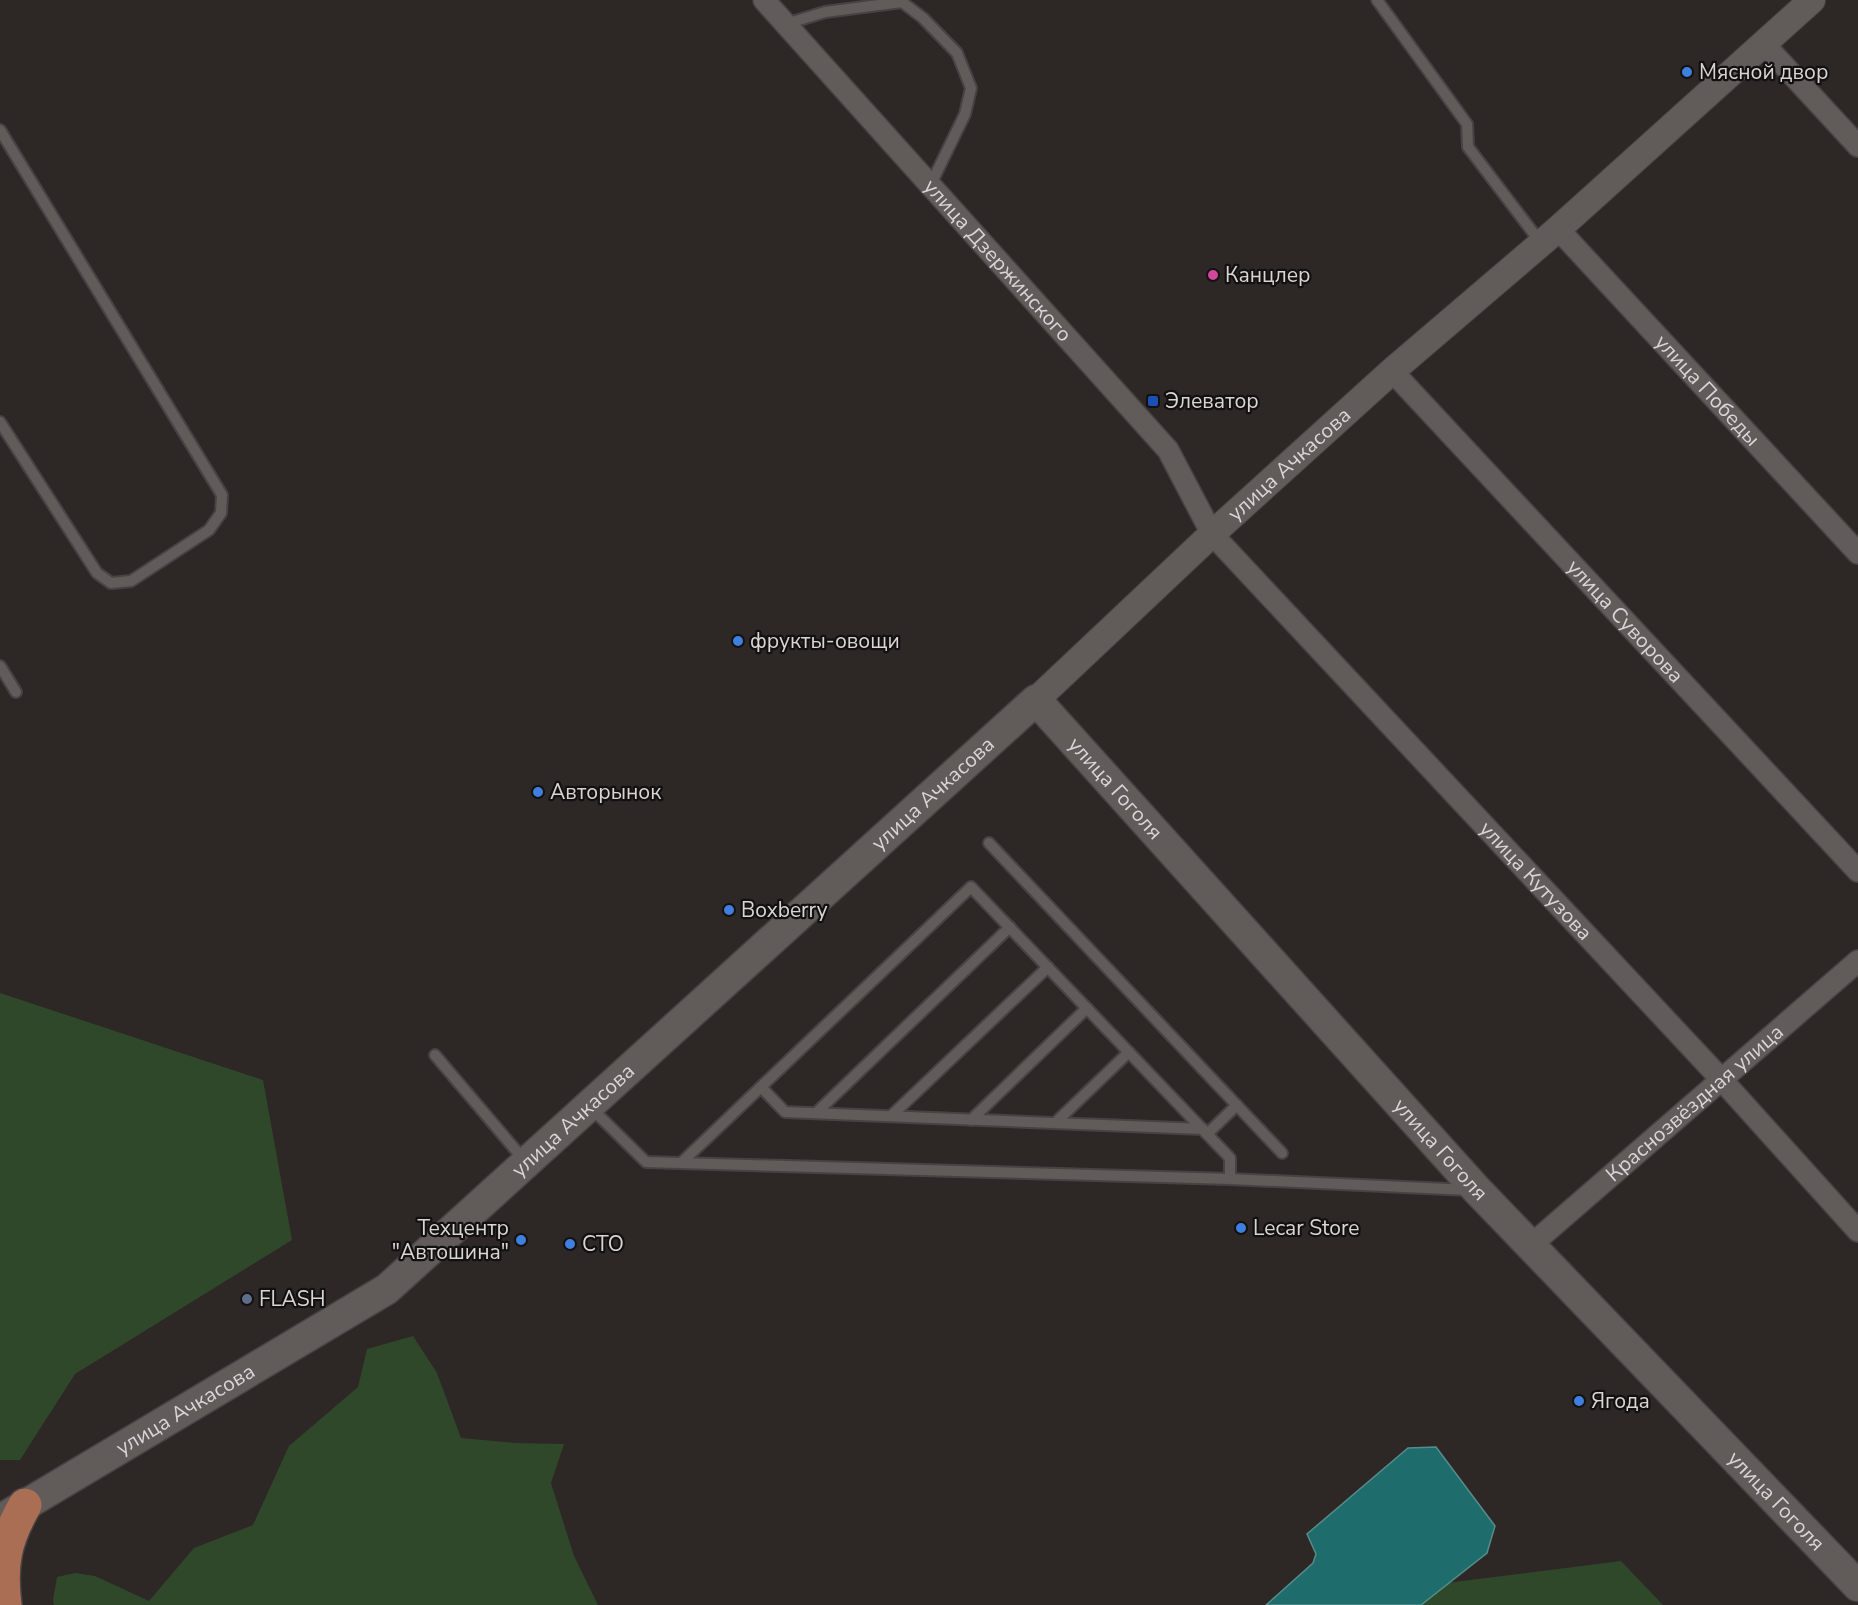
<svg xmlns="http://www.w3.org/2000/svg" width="1858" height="1605" viewBox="0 0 1858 1605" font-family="'Nunito Sans',sans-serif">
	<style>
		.green { fill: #30482a }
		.water { fill: #1e6c6c; stroke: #568c8b; stroke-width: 1.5 }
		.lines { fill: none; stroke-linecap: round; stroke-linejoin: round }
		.service-casing { stroke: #484342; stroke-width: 14 }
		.minor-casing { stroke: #484342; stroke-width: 24 }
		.tertiary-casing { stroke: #484342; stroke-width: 28 }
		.secondary-casing { stroke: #484342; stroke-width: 33 }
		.trunk-casing { stroke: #484342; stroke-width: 36 }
		.service { stroke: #615b59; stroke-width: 10 }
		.minor { stroke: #615b59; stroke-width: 21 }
		.tertiary { stroke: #615b59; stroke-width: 26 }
		.secondary { stroke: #615b59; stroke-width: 30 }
		.trunk { stroke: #aa6e55; stroke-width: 33 }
		.shop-dot { fill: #3f7fe0; stroke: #131110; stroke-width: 2 }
		.hotel-dot { fill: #d1479c; stroke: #131110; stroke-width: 2 }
		.transit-dot { fill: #1a4fb4; stroke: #131110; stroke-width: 2 }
		.service-dot { fill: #5c6f8a; stroke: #131110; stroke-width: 2 }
		.labels { text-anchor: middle; stroke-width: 4.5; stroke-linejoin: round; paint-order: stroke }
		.poi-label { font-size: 21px; fill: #d9d5d4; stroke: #131110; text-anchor: start }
		.street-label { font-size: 21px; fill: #d9d5d4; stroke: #131110 }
	</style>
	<rect width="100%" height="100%" fill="#2d2726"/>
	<!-- green -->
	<g class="green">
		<path d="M 0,993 L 263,1080 L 292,1240 L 75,1374 L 20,1460 L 0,1460 Z"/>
		<path d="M 413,1336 L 437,1373 L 461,1438 L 515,1443 L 564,1444 L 551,1483 L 574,1556 L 598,1605 L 54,1605 L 53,1600 L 57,1577 L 75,1573 L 95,1576 L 149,1601 L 194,1548 L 253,1525 L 289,1446 L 358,1387 L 367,1349 Z"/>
		<path d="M 1621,1561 L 1663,1605 L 1367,1605 L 1382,1591 Z"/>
	</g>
	<!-- water -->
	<path class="water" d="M 1436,1447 L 1495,1526 L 1487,1553 L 1421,1605 L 1266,1605 L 1313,1563 L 1316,1554 L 1307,1534 L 1408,1448 Z"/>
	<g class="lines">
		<!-- service casing -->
		<g class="service-casing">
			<g id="service">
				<path d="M 1377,0 L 1467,124 L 1468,147 L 1541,243"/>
				<path d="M 786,24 L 825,12 L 902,2 L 923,18 L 957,53 L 971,88 L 965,114 L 930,186"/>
				<path d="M 0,130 L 222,495 L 221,513 L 209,530 L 131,581 L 111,583 L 97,573 L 0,422"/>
				<path d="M 0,666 L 16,692"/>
				<path d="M 989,843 L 1282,1153"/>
				<path d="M 435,1055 L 525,1161"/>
				<path d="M 761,1087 L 785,1112 L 1203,1129"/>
				<path d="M 590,1107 L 646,1162 L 1230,1179 L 1469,1190"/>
				<path d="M 816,1113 L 1010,927"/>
				<path d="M 891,1116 L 1048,967"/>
				<path d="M 971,1120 L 1087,1008"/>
				<path d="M 1055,1123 L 1129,1052"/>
				<path d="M 1207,1134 L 1237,1105"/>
				<path d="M 681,1163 L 971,887 L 1230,1158 L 1230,1179"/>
			</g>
		</g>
		<!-- minor casing -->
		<g class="minor-casing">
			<g id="minor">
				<path id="s1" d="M 764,0 L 1168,450 L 1212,534 L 1721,1079 L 1858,1231"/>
				<path d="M 1764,44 L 1858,146"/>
				<path id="s2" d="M 1558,229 L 1858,553"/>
				<path id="s3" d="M 1392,371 L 1858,871"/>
				<path id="s4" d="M 1530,1246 L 1858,961"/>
			</g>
		</g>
		<!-- tertiary casing -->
		<g class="tertiary-casing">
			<g id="tertiary">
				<path id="s5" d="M 1036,700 L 1212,534 L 1392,371 L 1558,229 L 1812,0"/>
			</g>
		</g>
		<!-- secondary casing -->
		<g class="secondary-casing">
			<g id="secondary">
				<path id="s6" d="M 5,1517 L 387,1289 L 1036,700 L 1477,1190 L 1858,1586"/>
			</g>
		</g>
		<!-- trunk casing -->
		<g class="trunk-casing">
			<path id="trunk" d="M 5,1605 C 0,1564 5,1540 25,1505"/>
		</g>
		<!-- service -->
		<use href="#service" class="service"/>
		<!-- minor -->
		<use href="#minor" class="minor"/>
		<!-- tertiary -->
		<use href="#tertiary" class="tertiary"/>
		<!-- secondary -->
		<use href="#secondary" class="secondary"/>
		<!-- trunk -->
		<use href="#trunk" class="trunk"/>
	</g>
	<!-- markers -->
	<g class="shop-dot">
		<circle cx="1687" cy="72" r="6"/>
		<circle cx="738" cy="641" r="6"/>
		<circle cx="538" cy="792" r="6"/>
		<circle cx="729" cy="910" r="6"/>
		<circle cx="1241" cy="1228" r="6"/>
		<circle cx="521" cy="1240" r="6"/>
		<circle cx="570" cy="1244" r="6"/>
		<circle cx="1579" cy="1401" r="6"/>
	</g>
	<circle class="hotel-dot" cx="1213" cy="275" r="6"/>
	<rect class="transit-dot" x="1147" y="395" width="12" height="12" rx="3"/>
	<circle class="service-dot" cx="247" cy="1299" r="6"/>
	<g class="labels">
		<!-- poi labels -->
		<g class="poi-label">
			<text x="1699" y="79">Мясной двор</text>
			<text x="1225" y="282">Канцлер</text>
			<text x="1165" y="408">Элеватор</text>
			<text x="750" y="648">фрукты-овощи</text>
			<text x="550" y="799">Авторынок</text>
			<text x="741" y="917">Boxberry</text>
			<text x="509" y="1235" text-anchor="end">Техцентр<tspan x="509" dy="24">"Автошина"</tspan></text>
			<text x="1253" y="1235">Lecar Store</text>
			<text x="582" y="1251">СТО</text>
			<text x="259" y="1306">FLASH</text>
			<text x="1591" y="1408">Ягода</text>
		</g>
		<!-- street labels -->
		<g class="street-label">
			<text dy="7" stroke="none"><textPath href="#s1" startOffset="350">улица Дзержинского</textPath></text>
			<text dy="7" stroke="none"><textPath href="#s2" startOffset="220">улица Победы</textPath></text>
			<text dy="7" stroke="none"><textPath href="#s5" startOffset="346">улица Ачкасова</textPath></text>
			<text dy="7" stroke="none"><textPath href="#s3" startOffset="342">улица Суворова</textPath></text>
			<text dy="7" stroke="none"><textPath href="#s6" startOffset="1440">улица Гоголя</textPath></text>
			<text dy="7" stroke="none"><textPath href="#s6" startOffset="1182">улица Ачкасова</textPath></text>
			<text dy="7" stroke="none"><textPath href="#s1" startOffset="1174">улица Кутузова</textPath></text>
			<text dy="7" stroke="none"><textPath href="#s4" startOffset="218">Краснозвёздная улица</textPath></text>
			<text dy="7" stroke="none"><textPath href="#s6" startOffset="696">улица Ачкасова</textPath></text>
			<text dy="7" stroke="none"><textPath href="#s6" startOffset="1926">улица Гоголя</textPath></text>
			<text dy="7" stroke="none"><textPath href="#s6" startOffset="210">улица Ачкасова</textPath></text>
			<text dy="7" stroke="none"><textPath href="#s6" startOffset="2412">улица Гоголя</textPath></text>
		</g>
	</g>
</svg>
